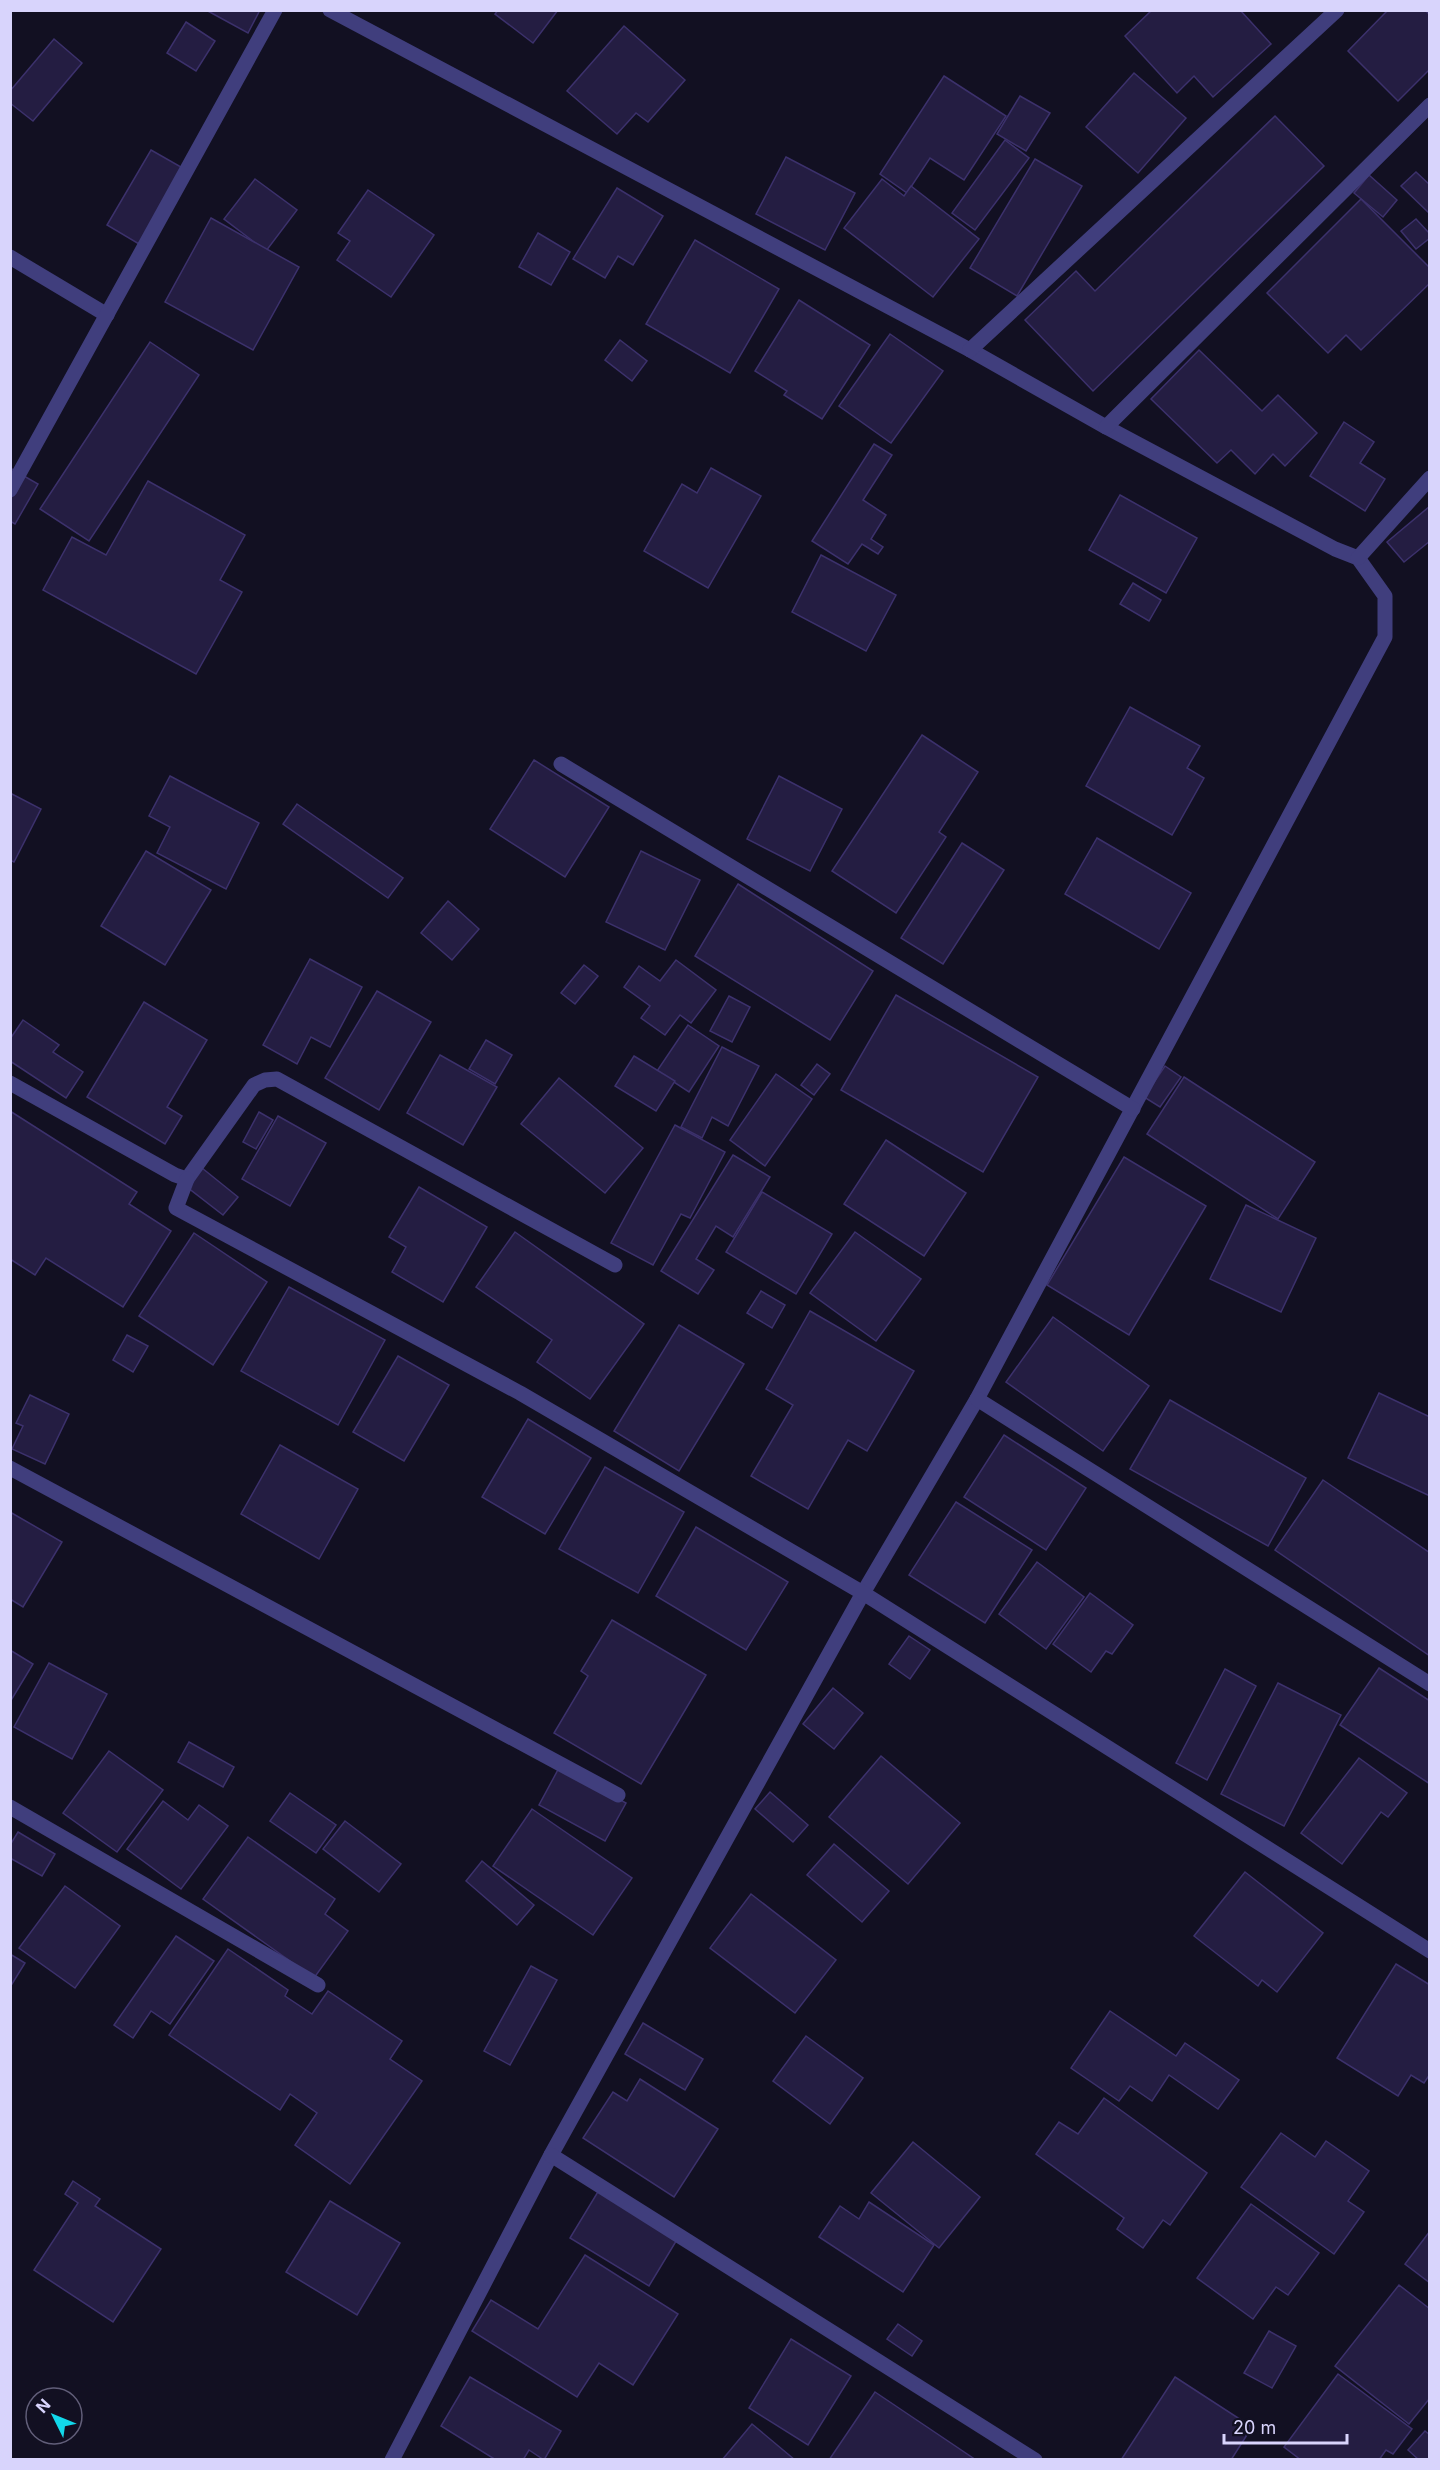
<svg xmlns="http://www.w3.org/2000/svg" width="1440" height="2470" viewBox="0 0 1440 2470" font-family="Inter,sans-serif">
	<style>
		.building { fill: #241d42; stroke: #3c316c; stroke-width: 1.5 }
		.lines { fill: none; stroke-linecap: round; stroke-linejoin: round }
		.minor { stroke: #403e7d; stroke-width: 15 }
	</style>
	<rect width="100%" height="100%" fill="#121022"/>
	<!-- building -->
	<g class="building">
		<path d="M 206,10 L 260,10 L 248,33 Z"/>
		<path d="M 498,10 L 558,10 L 533,43 L 495,14 Z"/>
		<path d="M 1152,10 L 1240,10 L 1271,44 L 1213,97 L 1194,76 L 1177,93 L 1125,36 Z"/>
		<path d="M 1388,10 L 1425,10 L 1430,15 L 1430,69 L 1398,101 L 1348,51 Z"/>
		<path d="M 186,22 L 215,41 L 196,71 L 167,53 Z"/>
		<path d="M 624,26 L 685,80 L 648,122 L 636,113 L 617,134 L 567,91 Z"/>
		<path d="M 54,39 L 82,63 L 33,121 L 10,103 L 10,91 Z"/>
		<path d="M 1134,73 L 1186,118 L 1138,173 L 1086,127 Z"/>
		<path d="M 944,76 L 1006,116 L 964,180 L 930,158 L 907,193 L 880,174 Z"/>
		<path d="M 1020,96 L 1050,113 L 1026,151 L 997,134 Z"/>
		<path d="M 1275,116 L 1324,166 L 1093,391 L 1025,320 L 1076,271 L 1095,291 Z"/>
		<path d="M 1005,140 L 1029,158 L 975,230 L 952,213 Z"/>
		<path d="M 151,150 L 188,171 L 144,247 L 107,225 Z"/>
		<path d="M 786,157 L 855,193 L 825,250 L 756,214 Z"/>
		<path d="M 1035,159 L 1082,186 L 1017,296 L 970,268 Z"/>
		<path d="M 1416,172 L 1430,185 L 1430,214 L 1401,186 Z"/>
		<path d="M 1369,175 L 1397,200 L 1383,217 L 1354,193 Z"/>
		<path d="M 255,179 L 297,210 L 266,251 L 224,219 Z"/>
		<path d="M 882,179 L 904,196 L 911,186 L 979,239 L 933,297 L 844,228 Z"/>
		<path d="M 617,188 L 663,216 L 633,265 L 618,256 L 605,278 L 573,259 Z"/>
		<path d="M 368,190 L 434,235 L 391,297 L 337,260 L 350,241 L 338,233 Z"/>
		<path d="M 1361,199 L 1430,268 L 1430,283 L 1361,350 L 1346,335 L 1328,353 L 1267,293 Z"/>
		<path d="M 211,218 L 299,267 L 253,350 L 165,302 Z"/>
		<path d="M 1416,219 L 1430,234 L 1430,238 L 1416,249 L 1401,231 Z"/>
		<path d="M 538,233 L 570,252 L 551,285 L 519,267 Z"/>
		<path d="M 695,240 L 779,289 L 730,373 L 646,324 Z"/>
		<path d="M 799,300 L 870,345 L 822,419 L 784,395 L 787,391 L 755,371 Z"/>
		<path d="M 890,334 L 943,371 L 891,443 L 839,406 Z"/>
		<path d="M 620,340 L 647,361 L 632,381 L 605,360 Z"/>
		<path d="M 150,342 L 199,375 L 89,541 L 40,509 Z"/>
		<path d="M 1199,350 L 1262,411 L 1278,395 L 1317,433 L 1285,466 L 1273,454 L 1255,474 L 1231,450 L 1217,463 L 1151,399 Z"/>
		<path d="M 1344,422 L 1374,442 L 1360,463 L 1385,479 L 1365,511 L 1310,476 Z"/>
		<path d="M 874,444 L 892,455 L 863,500 L 886,515 L 871,539 L 883,547 L 878,554 L 862,544 L 848,564 L 812,541 Z"/>
		<path d="M 10,468 L 38,484 L 15,524 L 10,521 Z"/>
		<path d="M 711,468 L 761,496 L 708,588 L 644,551 L 682,484 L 697,493 Z"/>
		<path d="M 148,481 L 245,535 L 220,580 L 242,592 L 196,674 L 43,590 L 72,537 L 106,555 Z"/>
		<path d="M 1120,495 L 1197,538 L 1166,593 L 1089,550 Z"/>
		<path d="M 1430,506 L 1430,541 L 1404,562 L 1387,542 Z"/>
		<path d="M 821,555 L 896,595 L 866,651 L 792,612 Z"/>
		<path d="M 1133,583 L 1161,600 L 1149,621 L 1120,604 Z"/>
		<path d="M 1130,707 L 1200,746 L 1187,768 L 1204,778 L 1172,835 L 1086,786 Z"/>
		<path d="M 922,735 L 978,772 L 939,832 L 946,837 L 896,913 L 832,871 Z"/>
		<path d="M 534,760 L 609,807 L 565,877 L 490,829 Z"/>
		<path d="M 170,776 L 259,823 L 226,889 L 157,853 L 170,827 L 149,816 Z"/>
		<path d="M 779,776 L 842,809 L 810,871 L 747,839 Z"/>
		<path d="M 10,793 L 41,809 L 14,862 L 10,860 Z"/>
		<path d="M 297,804 L 403,878 L 388,898 L 283,824 Z"/>
		<path d="M 1097,838 L 1191,893 L 1159,949 L 1065,894 Z"/>
		<path d="M 962,843 L 1004,870 L 943,964 L 901,938 Z"/>
		<path d="M 146,851 L 211,890 L 165,965 L 101,926 Z"/>
		<path d="M 641,851 L 700,880 L 665,950 L 606,922 Z"/>
		<path d="M 738,884 L 873,971 L 830,1040 L 695,956 Z"/>
		<path d="M 448,901 L 479,929 L 452,960 L 421,933 Z"/>
		<path d="M 310,959 L 362,987 L 330,1047 L 311,1037 L 297,1064 L 263,1045 Z"/>
		<path d="M 676,960 L 716,990 L 691,1023 L 680,1015 L 665,1035 L 641,1018 L 650,1006 L 624,987 L 639,966 L 660,981 Z"/>
		<path d="M 584,965 L 598,976 L 575,1004 L 561,993 Z"/>
		<path d="M 377,991 L 431,1022 L 379,1110 L 325,1078 Z"/>
		<path d="M 896,995 L 1038,1077 L 983,1172 L 841,1090 Z"/>
		<path d="M 729,996 L 750,1007 L 732,1042 L 710,1031 Z"/>
		<path d="M 144,1002 L 207,1040 L 167,1107 L 182,1116 L 165,1144 L 87,1097 Z"/>
		<path d="M 23,1020 L 59,1045 L 53,1052 L 83,1072 L 66,1098 L 10,1061 L 10,1039 Z"/>
		<path d="M 688,1025 L 719,1046 L 689,1092 L 657,1071 Z"/>
		<path d="M 486,1040 L 512,1055 L 495,1084 L 469,1069 Z"/>
		<path d="M 722,1047 L 759,1066 L 728,1126 L 712,1117 L 702,1138 L 681,1127 Z"/>
		<path d="M 440,1055 L 497,1087 L 463,1145 L 407,1113 Z"/>
		<path d="M 634,1056 L 675,1081 L 656,1111 L 615,1086 Z"/>
		<path d="M 817,1064 L 830,1074 L 814,1095 L 801,1085 Z"/>
		<path d="M 1165,1066 L 1181,1077 L 1160,1107 L 1144,1097 Z"/>
		<path d="M 776,1074 L 812,1099 L 765,1166 L 730,1140 Z"/>
		<path d="M 1184,1077 L 1315,1162 L 1278,1219 L 1147,1134 Z"/>
		<path d="M 559,1078 L 643,1148 L 605,1193 L 521,1124 Z"/>
		<path d="M 10,1111 L 137,1192 L 129,1204 L 171,1231 L 123,1307 L 46,1258 L 35,1275 L 10,1259 Z"/>
		<path d="M 259,1112 L 273,1120 L 256,1149 L 243,1142 Z"/>
		<path d="M 278,1116 L 326,1143 L 290,1206 L 242,1179 Z"/>
		<path d="M 675,1125 L 725,1152 L 690,1218 L 681,1214 L 653,1265 L 611,1243 Z"/>
		<path d="M 886,1140 L 966,1193 L 924,1256 L 844,1204 Z"/>
		<path d="M 733,1155 L 770,1177 L 733,1237 L 716,1226 L 696,1259 L 714,1270 L 698,1294 L 661,1271 Z"/>
		<path d="M 1124,1157 L 1206,1206 L 1129,1335 L 1047,1285 Z"/>
		<path d="M 202,1168 L 238,1197 L 223,1215 L 187,1187 Z"/>
		<path d="M 419,1187 L 487,1227 L 443,1302 L 392,1272 L 406,1247 L 389,1237 Z"/>
		<path d="M 762,1192 L 832,1234 L 796,1294 L 726,1252 Z"/>
		<path d="M 1246,1205 L 1316,1238 L 1281,1312 L 1210,1279 Z"/>
		<path d="M 515,1232 L 644,1324 L 590,1399 L 537,1362 L 552,1340 L 476,1287 Z"/>
		<path d="M 855,1232 L 921,1279 L 876,1341 L 810,1293 Z"/>
		<path d="M 194,1233 L 267,1282 L 213,1365 L 139,1316 Z"/>
		<path d="M 289,1287 L 385,1340 L 338,1425 L 241,1371 Z"/>
		<path d="M 761,1291 L 785,1305 L 772,1328 L 747,1313 Z"/>
		<path d="M 810,1311 L 914,1371 L 867,1451 L 848,1440 L 808,1509 L 751,1476 L 793,1405 L 766,1389 Z"/>
		<path d="M 1053,1317 L 1149,1386 L 1103,1451 L 1006,1382 Z"/>
		<path d="M 679,1325 L 744,1364 L 679,1471 L 614,1431 Z"/>
		<path d="M 127,1335 L 148,1346 L 133,1372 L 113,1360 Z"/>
		<path d="M 398,1356 L 449,1385 L 404,1461 L 353,1432 Z"/>
		<path d="M 1379,1393 L 1430,1417 L 1430,1496 L 1348,1458 Z"/>
		<path d="M 30,1395 L 69,1414 L 45,1464 L 12,1449 L 23,1426 L 16,1423 Z"/>
		<path d="M 1170,1400 L 1306,1478 L 1268,1546 L 1130,1469 Z"/>
		<path d="M 528,1419 L 591,1458 L 545,1534 L 482,1497 Z"/>
		<path d="M 1004,1435 L 1086,1488 L 1046,1550 L 964,1497 Z"/>
		<path d="M 280,1445 L 358,1489 L 319,1559 L 241,1514 Z"/>
		<path d="M 605,1467 L 684,1512 L 638,1593 L 559,1549 Z"/>
		<path d="M 1323,1480 L 1430,1553 L 1430,1656 L 1275,1550 Z"/>
		<path d="M 956,1502 L 1032,1550 L 985,1623 L 909,1575 Z"/>
		<path d="M 10,1512 L 62,1542 L 23,1607 L 10,1599 Z"/>
		<path d="M 696,1527 L 788,1582 L 746,1650 L 656,1596 Z"/>
		<path d="M 1037,1562 L 1084,1597 L 1046,1649 L 999,1614 Z"/>
		<path d="M 1090,1593 L 1133,1625 L 1112,1654 L 1106,1651 L 1091,1672 L 1053,1644 Z"/>
		<path d="M 612,1620 L 706,1675 L 641,1784 L 554,1733 L 588,1676 L 581,1671 Z"/>
		<path d="M 909,1636 L 930,1650 L 910,1679 L 889,1664 Z"/>
		<path d="M 10,1650 L 33,1664 L 10,1702 Z"/>
		<path d="M 49,1663 L 107,1694 L 72,1759 L 14,1727 Z"/>
		<path d="M 1379,1668 L 1430,1701 L 1430,1784 L 1340,1725 Z"/>
		<path d="M 1225,1669 L 1256,1686 L 1207,1780 L 1176,1763 Z"/>
		<path d="M 1278,1683 L 1341,1715 L 1284,1826 L 1221,1794 Z"/>
		<path d="M 833,1688 L 863,1713 L 834,1749 L 803,1724 Z"/>
		<path d="M 189,1742 L 234,1767 L 223,1787 L 178,1762 Z"/>
		<path d="M 109,1751 L 163,1790 L 117,1852 L 63,1813 Z"/>
		<path d="M 881,1756 L 960,1823 L 908,1884 L 829,1817 Z"/>
		<path d="M 1359,1758 L 1407,1793 L 1388,1817 L 1381,1812 L 1342,1864 L 1301,1833 Z"/>
		<path d="M 560,1766 L 626,1803 L 605,1841 L 539,1805 Z"/>
		<path d="M 770,1792 L 808,1825 L 793,1842 L 755,1809 Z"/>
		<path d="M 290,1793 L 336,1825 L 316,1853 L 270,1821 Z"/>
		<path d="M 163,1801 L 188,1820 L 199,1805 L 228,1826 L 181,1889 L 127,1849 Z"/>
		<path d="M 532,1809 L 632,1878 L 593,1935 L 493,1866 Z"/>
		<path d="M 345,1821 L 401,1864 L 379,1892 L 323,1849 Z"/>
		<path d="M 18,1832 L 55,1854 L 42,1876 L 10,1858 L 10,1845 Z"/>
		<path d="M 248,1837 L 335,1899 L 325,1914 L 348,1931 L 314,1978 L 203,1899 Z"/>
		<path d="M 834,1844 L 889,1891 L 862,1922 L 807,1875 Z"/>
		<path d="M 482,1861 L 534,1905 L 517,1925 L 466,1881 Z"/>
		<path d="M 1245,1872 L 1323,1933 L 1277,1992 L 1262,1980 L 1258,1986 L 1194,1936 Z"/>
		<path d="M 65,1886 L 120,1926 L 75,1988 L 19,1948 Z"/>
		<path d="M 751,1894 L 836,1960 L 795,2013 L 710,1948 Z"/>
		<path d="M 176,1936 L 214,1961 L 170,2024 L 151,2011 L 133,2038 L 114,2025 Z"/>
		<path d="M 228,1949 L 288,1990 L 285,1996 L 312,2014 L 328,1991 L 402,2041 L 390,2059 L 422,2081 L 350,2184 L 295,2145 L 317,2113 L 290,2094 L 280,2110 L 169,2035 Z"/>
		<path d="M 10,1954 L 25,1963 L 12,1984 L 10,1983 Z"/>
		<path d="M 1396,1964 L 1430,1985 L 1430,2074 L 1424,2083 L 1411,2075 L 1398,2096 L 1337,2058 Z"/>
		<path d="M 531,1966 L 557,1980 L 510,2065 L 484,2051 Z"/>
		<path d="M 1110,2011 L 1176,2056 L 1185,2043 L 1239,2080 L 1218,2109 L 1169,2075 L 1152,2101 L 1130,2086 L 1119,2101 L 1071,2068 Z"/>
		<path d="M 643,2023 L 703,2059 L 685,2090 L 625,2054 Z"/>
		<path d="M 806,2036 L 863,2078 L 830,2124 L 773,2081 Z"/>
		<path d="M 640,2079 L 718,2129 L 674,2197 L 583,2138 L 613,2092 L 627,2101 Z"/>
		<path d="M 1104,2098 L 1207,2173 L 1170,2225 L 1163,2220 L 1143,2248 L 1117,2229 L 1124,2218 L 1036,2154 L 1059,2122 L 1078,2134 Z"/>
		<path d="M 1281,2133 L 1315,2157 L 1326,2141 L 1369,2171 L 1348,2201 L 1364,2212 L 1334,2254 L 1241,2187 Z"/>
		<path d="M 913,2142 L 980,2197 L 939,2248 L 871,2193 Z"/>
		<path d="M 73,2181 L 100,2199 L 95,2206 L 161,2249 L 113,2322 L 34,2270 L 78,2203 L 65,2194 Z"/>
		<path d="M 599,2190 L 678,2238 L 649,2286 L 570,2238 Z"/>
		<path d="M 330,2201 L 400,2243 L 357,2315 L 286,2272 Z"/>
		<path d="M 869,2202 L 934,2245 L 903,2292 L 819,2237 L 840,2206 L 859,2219 Z"/>
		<path d="M 1251,2204 L 1319,2253 L 1288,2295 L 1276,2287 L 1253,2319 L 1197,2278 Z"/>
		<path d="M 1430,2231 L 1430,2283 L 1405,2264 Z"/>
		<path d="M 585,2255 L 678,2314 L 633,2385 L 599,2363 L 577,2397 L 472,2331 L 491,2300 L 538,2329 Z"/>
		<path d="M 1399,2285 L 1430,2309 L 1430,2398 L 1409,2424 L 1335,2366 Z"/>
		<path d="M 898,2324 L 922,2341 L 912,2356 L 887,2339 Z"/>
		<path d="M 1269,2331 L 1296,2346 L 1272,2388 L 1244,2373 Z"/>
		<path d="M 791,2339 L 851,2376 L 808,2445 L 749,2408 Z"/>
		<path d="M 1338,2374 L 1412,2429 L 1393,2454 L 1386,2450 L 1379,2460 L 1301,2460 L 1284,2447 Z"/>
		<path d="M 470,2377 L 561,2431 L 544,2460 L 529,2450 L 523,2460 L 496,2460 L 441,2426 Z"/>
		<path d="M 1175,2377 L 1252,2427 L 1231,2460 L 1121,2460 Z"/>
		<path d="M 875,2392 L 976,2460 L 829,2460 Z"/>
		<path d="M 752,2424 L 795,2460 L 722,2460 Z"/>
		<path d="M 1425,2431 L 1430,2435 L 1430,2460 L 1419,2460 L 1408,2450 Z"/>
	</g>
	<g class="lines">
		<!-- minor -->
		<g class="minor">
			<path d="M 330,10 L 970,350 L 1106,427 L 1335,549 L 1358,558 L 1385,596 L 1385,637 L 977,1399 L 863,1593 L 551,2155 L 392,2460"/>
			<path d="M 10,257 L 107,315"/>
			<path d="M 970,350 L 1337,10"/>
			<path d="M 1106,427 L 1430,105"/>
			<path d="M 10,490 L 275,10"/>
			<path d="M 1358,558 L 1430,478"/>
			<path d="M 561,764 L 1133,1109"/>
			<path d="M 10,1083 L 175,1175 L 187,1179 L 254,1085 L 265,1080 L 277,1079 L 615,1265"/>
			<path d="M 187,1179 L 176,1208 L 520,1393 L 863,1593 L 1430,1951"/>
			<path d="M 977,1399 L 1430,1684"/>
			<path d="M 10,1468 L 618,1795"/>
			<path d="M 10,1807 L 318,1985"/>
			<path d="M 551,2155 L 1035,2460"/>
		</g>
	</g>
	<!-- border -->
	<rect width="1440" height="2470" fill="none" stroke="#d8d4fc" stroke-width="24"/>
	<!-- north arrow -->
	<g transform="translate(54 2416) rotate(313)"><circle r="28" fill="#121022" stroke="#615e79" stroke-width="1.5"/>
	<path d="M0-4.5L10 22L0 15L-10 22Z" fill="#12d8ea"/>
	<text y="-9" font-size="16" font-weight="bold" text-anchor="middle" fill="#d8d4fc">N</text>
	</g>
	<!-- scale -->
	<path d="M1224 2434v9h123v-9" fill="none" stroke="#d8d4fc" stroke-width="3"/>
	<text x="1233" y="2434" font-size="18" fill="#d8d4fc" stroke="#121022" stroke-width="4.5" paint-order="stroke">20 m</text>
</svg>
